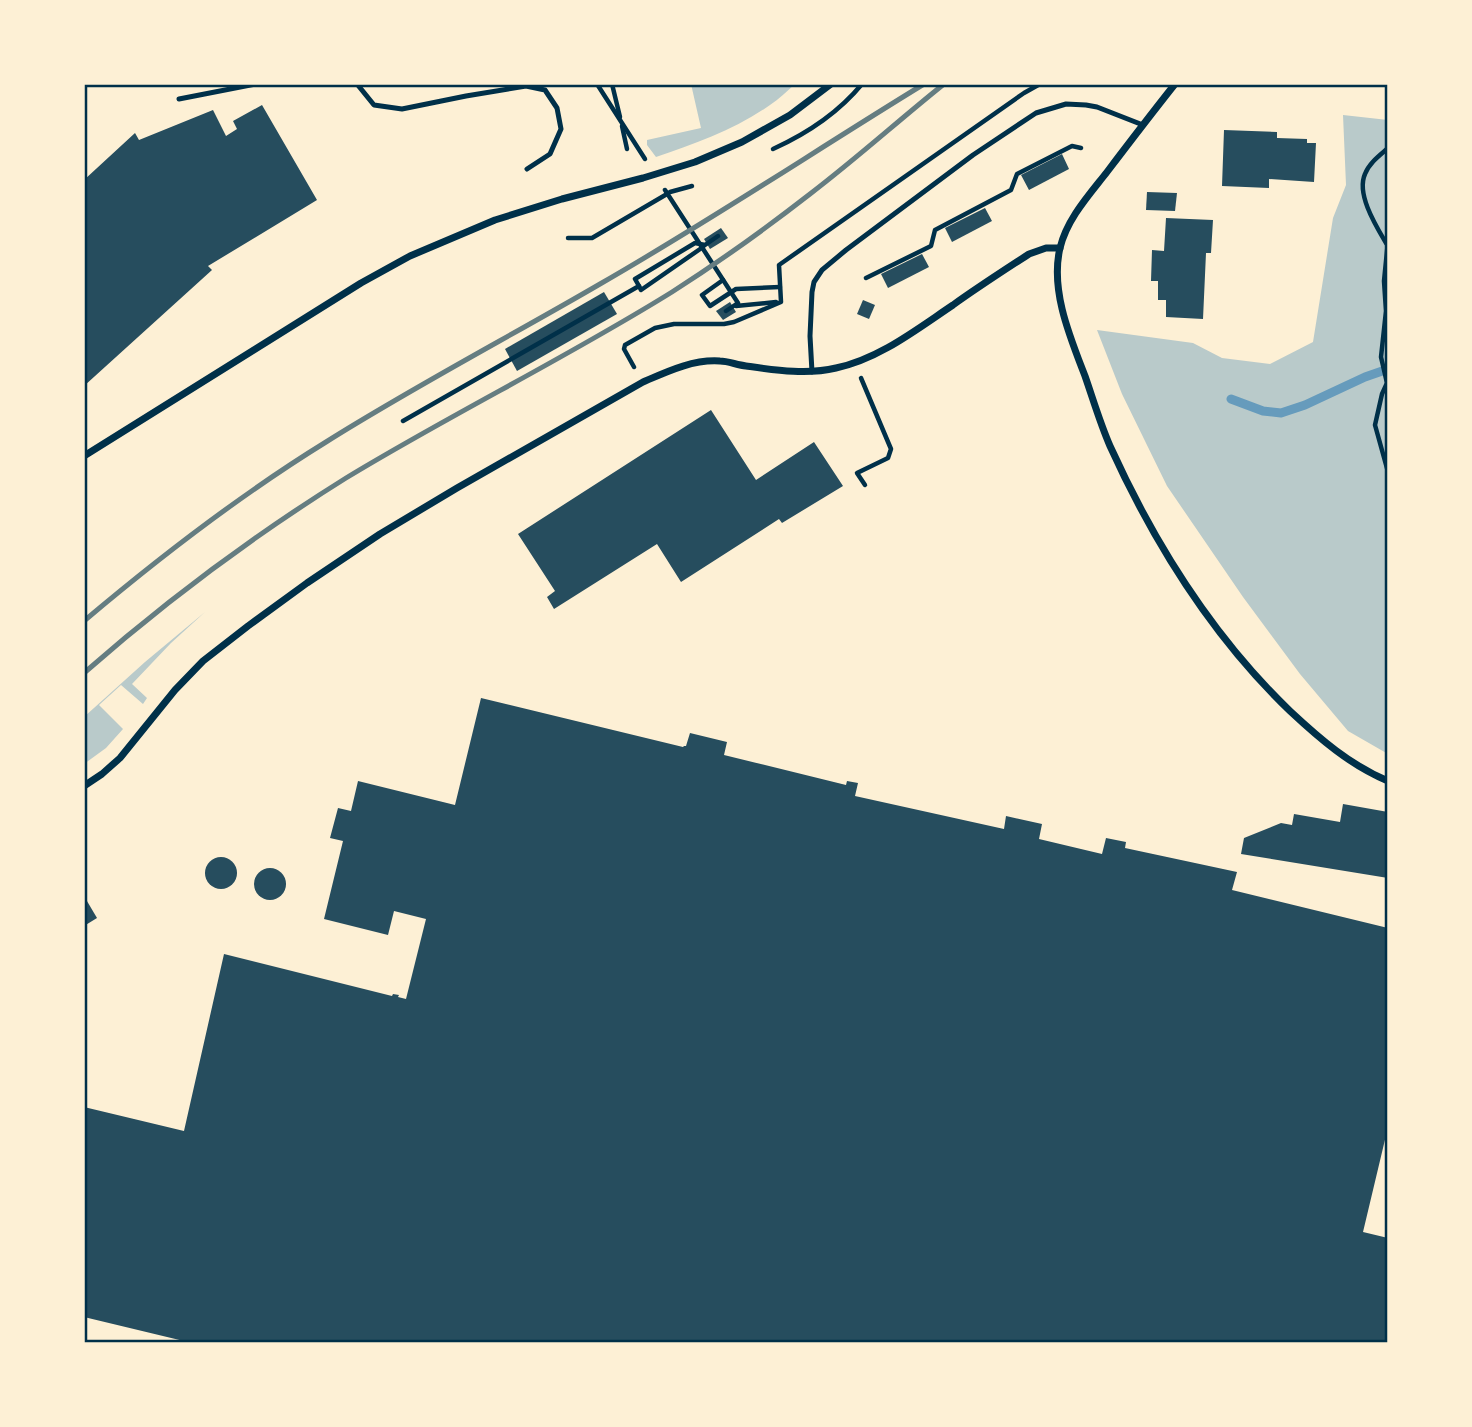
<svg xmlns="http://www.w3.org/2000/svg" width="1472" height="1427" viewBox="0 0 1472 1427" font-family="'Space Grotesk',sans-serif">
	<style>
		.green { fill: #b9caca }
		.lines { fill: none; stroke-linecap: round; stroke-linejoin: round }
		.stream { stroke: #669bbc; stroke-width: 9 }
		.building { fill: #264d5e }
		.path { stroke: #003049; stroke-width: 4.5 }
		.service { stroke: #003049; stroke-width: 5 }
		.minor { stroke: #003049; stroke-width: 7 }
		.rail { stroke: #657d81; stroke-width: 5 }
		.neatline { fill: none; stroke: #003049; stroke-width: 2.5 }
	</style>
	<rect width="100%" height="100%" fill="#fdf0d5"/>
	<!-- green -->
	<g class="green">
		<path d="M 691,84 L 795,84 C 787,91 779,99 770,105 C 736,129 695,144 656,157 L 647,145 L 647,140 L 701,128 Z"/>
		<path d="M 1343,115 L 1388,120 L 1388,754 L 1348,731 L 1300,674 L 1243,597 L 1167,486 L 1122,394 L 1097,330 L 1193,343 L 1222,358 L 1270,364 L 1313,342 L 1333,218 L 1346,185 Z"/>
		<path d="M 205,612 L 171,643 L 132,684 L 147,698 L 143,704 L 121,685 L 99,705 L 123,729 L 106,748 L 84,764 L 84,717 L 145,662 Z"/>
	</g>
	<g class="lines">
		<!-- stream -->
		<path class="stream" d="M 1231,399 L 1263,411 L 1281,413 L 1305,405 L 1365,377 L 1388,369"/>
	</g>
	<!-- building -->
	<g class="building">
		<path d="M 262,105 L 317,200 L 208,266 L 212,270 L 84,386 L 84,180 L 135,133 L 139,140 L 213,110 L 226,136 L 237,129 L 233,121 Z"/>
		<path d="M 1224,130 L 1277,132 L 1277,138 L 1307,139 L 1307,143 L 1316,143 L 1314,182 L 1269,179 L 1269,188 L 1222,186 Z"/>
		<path d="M 1062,154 L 1069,169 L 1029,190 L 1021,175 Z"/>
		<path d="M 1147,192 L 1177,193 L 1175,211 L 1146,210 Z"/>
		<path d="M 985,208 L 992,221 L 952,242 L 945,228 Z"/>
		<path d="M 1166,218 L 1213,220 L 1211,253 L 1206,253 L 1203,319 L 1166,317 L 1166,300 L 1158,300 L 1158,281 L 1151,281 L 1152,250 L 1164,251 Z"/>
		<path d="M 721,228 L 728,238 L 710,249 L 704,239 Z"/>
		<path d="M 922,254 L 929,267 L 888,288 L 881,274 Z"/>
		<path d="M 604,292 L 617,314 L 517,371 L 505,349 Z"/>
		<path d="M 863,300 L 875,305 L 869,319 L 857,314 Z"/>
		<path d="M 730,302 L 736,312 L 723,320 L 716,311 Z"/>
		<path d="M 711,410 L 756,480 L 814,442 L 843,486 L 782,523 L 779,519 L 681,582 L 657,544 L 554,609 L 547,597 L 555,591 L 518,534 Z"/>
		<path d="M 481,698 L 683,747 L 684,746 L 686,746 L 690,733 L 727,742 L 724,755 L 846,785 L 847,781 L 858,783 L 855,796 L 1004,829 L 1006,816 L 1042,824 L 1039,839 L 1102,854 L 1106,838 L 1126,842 L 1125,848 L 1237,872 L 1232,890 L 1388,928 L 1388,1127 L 1363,1232 L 1388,1238 L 1388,1343 L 192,1343 L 84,1317 L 84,1107 L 184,1131 L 224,954 L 392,996 L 393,994 L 399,995 L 398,997 L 406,999 L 426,919 L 394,911 L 388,935 L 324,919 L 343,841 L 330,838 L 338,808 L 351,811 L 358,781 L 455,805 Z"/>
		<path d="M 1343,804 L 1388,812 L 1388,878 L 1241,854 L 1244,838 L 1281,823 L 1292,825 L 1294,814 L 1340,822 Z"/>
		<circle cx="221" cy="873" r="16"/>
		<circle cx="270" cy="884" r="16"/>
		<path d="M 84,896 L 97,918 L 84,926 Z"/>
	</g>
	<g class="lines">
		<!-- path -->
		<g class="path">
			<path d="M 597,84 L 645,159"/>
			<path d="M 612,84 L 620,117"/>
			<path d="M 622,126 L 627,149"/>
			<path d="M 773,149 C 806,134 839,112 862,84"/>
			<path d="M 665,190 L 738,303 L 726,311"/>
			<path d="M 670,192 L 692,186"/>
			<path d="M 568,238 L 592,238 L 667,194"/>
			<path d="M 1388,241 L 1384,281 L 1386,311 L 1381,357 L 1387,383 L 1382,394 L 1375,425 L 1388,472"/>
			<path d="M 1386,243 C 1376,226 1356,194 1365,174 C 1369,163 1380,155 1388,148"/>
			<path d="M 866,278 L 931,246 L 935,230 L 1011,190 L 1017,174 L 1072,146 L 1081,148"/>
			<path d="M 723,280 L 702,295 L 710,306 L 736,289 L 780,287"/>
			<path d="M 639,286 L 641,290 L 703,247"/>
			<path d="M 736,306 L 776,302"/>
			<path d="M 634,367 L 624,349 L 625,345 L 655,328 L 674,324 L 724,324 L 734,322 L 781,302 L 779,265 L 1024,93 L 1040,84"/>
			<path d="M 861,378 L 891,449 L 888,458 L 857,473 L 865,485"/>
			<path d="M 403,421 L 639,286 L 635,279 L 695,243 L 705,245 L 718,236"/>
		</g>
		<!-- service -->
		<g class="service">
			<path d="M 357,84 L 374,105 L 402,109 L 466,96 L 526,86 L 545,90 L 557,108 L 561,129 L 550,154 L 527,169"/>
			<path d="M 179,99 L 256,84"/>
			<path d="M 812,372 L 810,336 L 812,292 L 814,282 L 822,270 L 846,250 L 973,155 L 1036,113 L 1066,104 L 1086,105 L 1097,107 L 1143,125"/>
		</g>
		<!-- minor -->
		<g class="minor">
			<path d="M 1175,84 C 1152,113 1129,143 1107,172 C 1089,195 1067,219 1060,248 C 1050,290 1070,337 1085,376 C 1093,399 1100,423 1110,446 C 1154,543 1213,637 1290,711 C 1320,739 1350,765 1388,781"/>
			<path d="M 84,456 L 361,283 L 410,256 L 495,220 L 562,199 L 643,178 L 695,162 L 742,142 L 790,115 L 831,84"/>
			<path d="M 84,786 L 102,774 L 120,758 L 175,690 L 203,661 L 248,626 L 307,583 L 380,534 L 457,488 L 643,382 C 666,372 693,359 720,361 C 728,361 737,365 746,366 C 775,370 807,375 836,368 C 879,359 917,329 953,305 C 978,287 1003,271 1029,254 L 1046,248 L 1060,248"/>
		</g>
		<!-- rail -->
		<g class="rail">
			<path d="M 84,621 C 161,556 240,495 326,442 C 415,386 509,337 600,284 C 710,221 816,150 924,84"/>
			<path d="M 84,673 C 166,601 253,536 346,478 C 453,413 566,358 672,292 C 719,262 765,229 810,194 C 856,159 899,120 944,84"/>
		</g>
	</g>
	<!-- border -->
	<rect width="1472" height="1427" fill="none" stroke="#fdf0d5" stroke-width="172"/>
	<rect x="86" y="86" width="1300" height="1255" class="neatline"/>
</svg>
